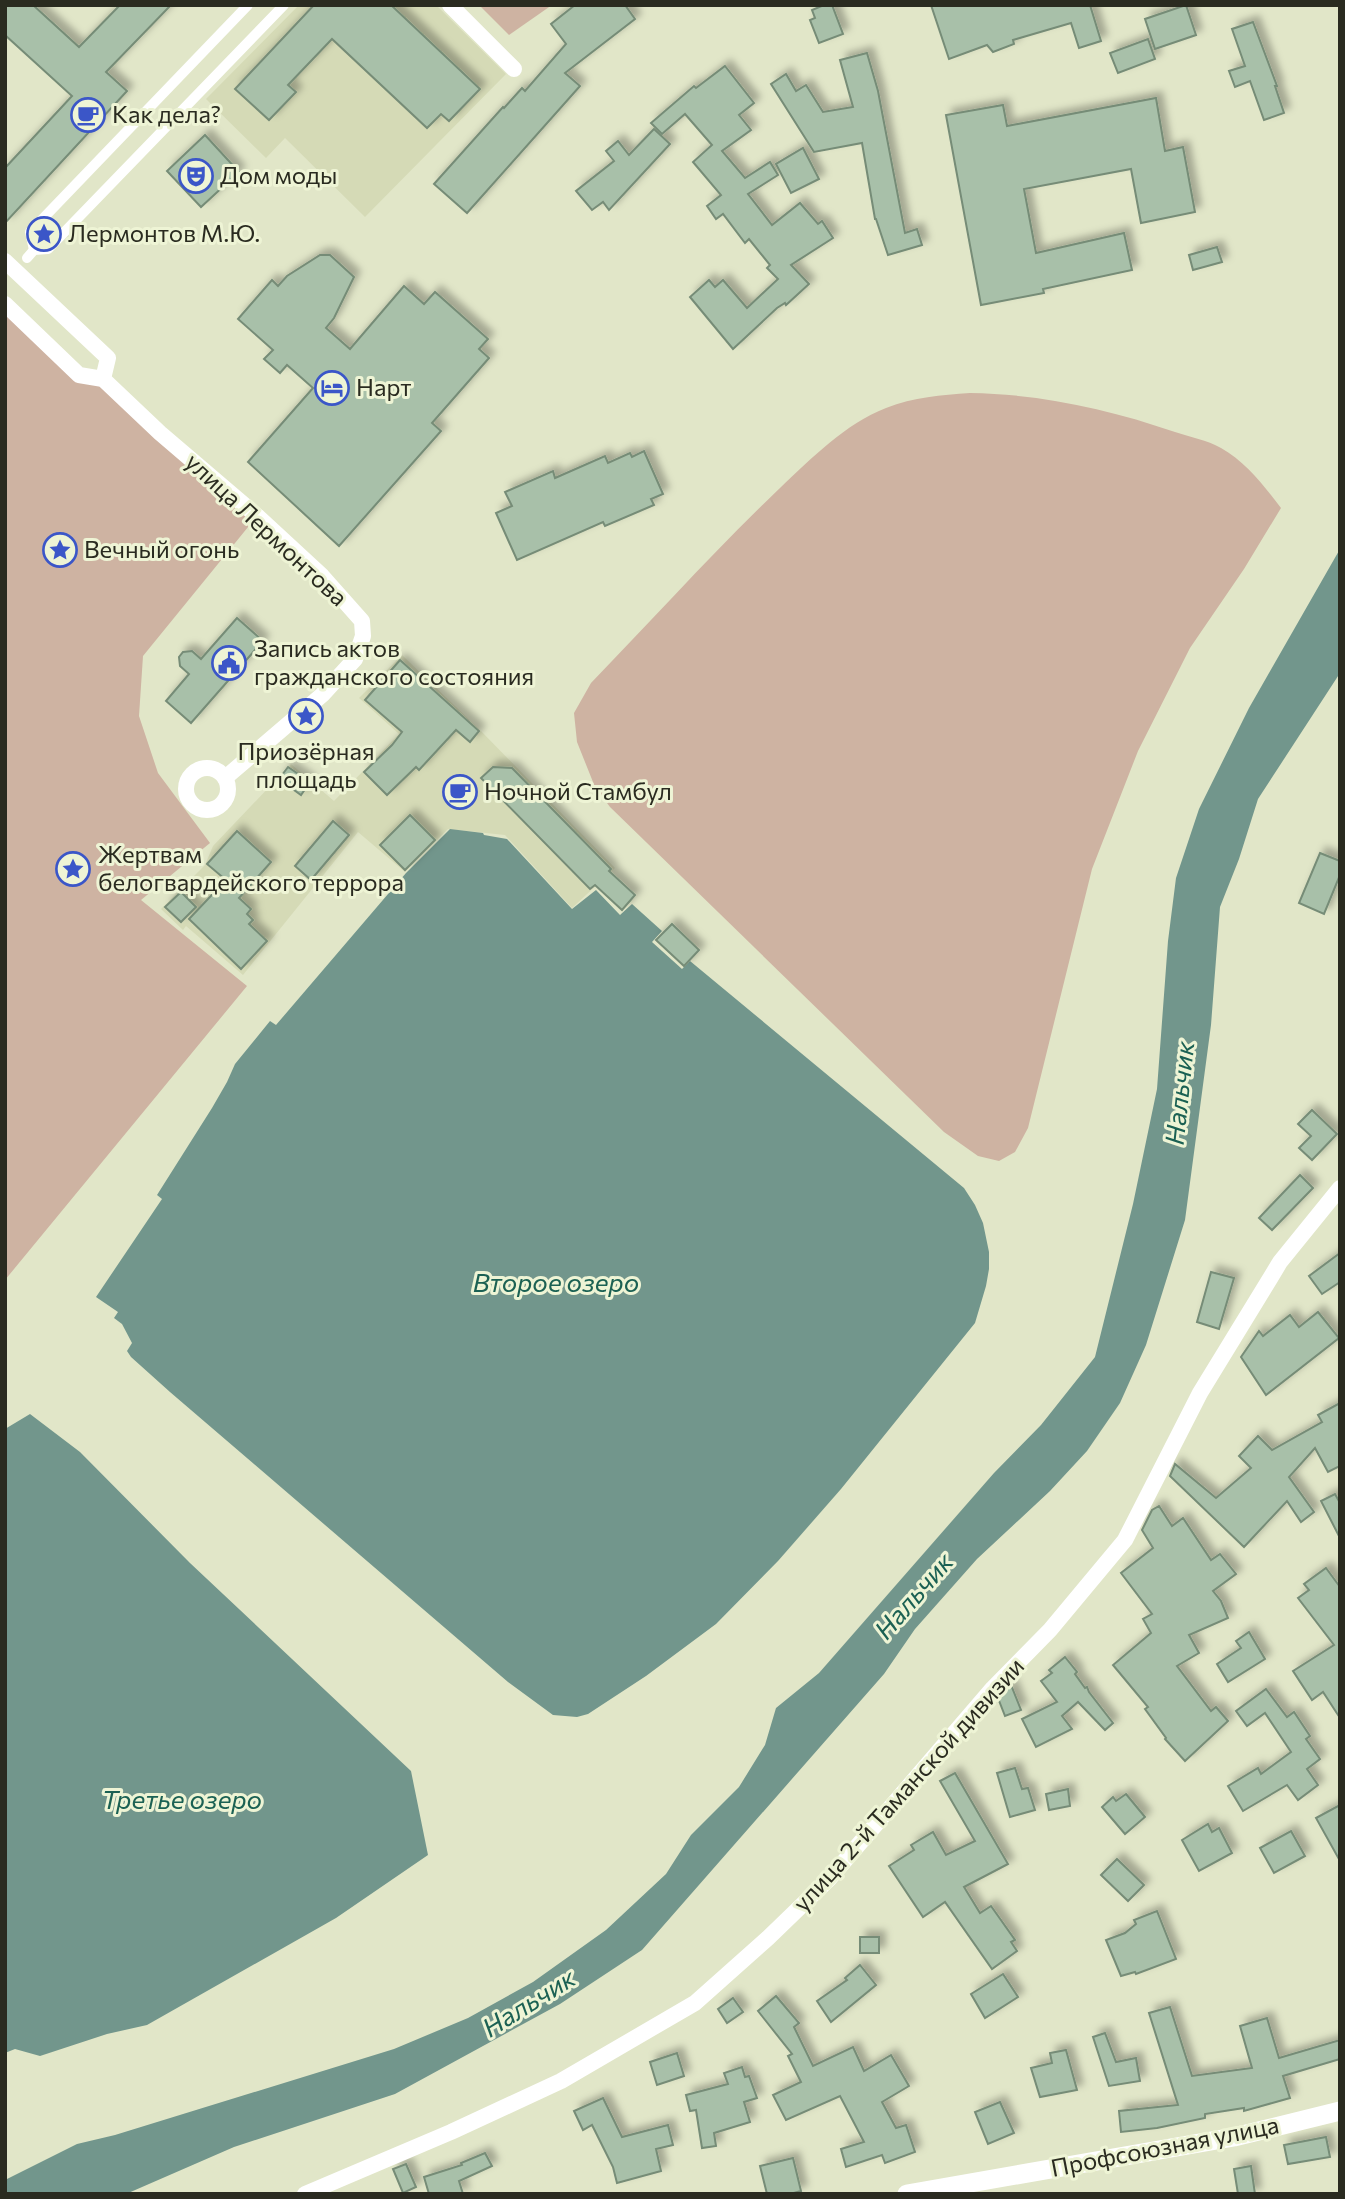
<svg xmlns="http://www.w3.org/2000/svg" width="1345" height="2199" viewBox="0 0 1345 2199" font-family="Commissioner,sans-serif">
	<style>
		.built { fill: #d5dab6 }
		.green { fill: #ceb3a2 }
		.water { fill: #72968c }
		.building { fill: #a8c0a9; stroke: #768c77; stroke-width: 2; filter: url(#shadow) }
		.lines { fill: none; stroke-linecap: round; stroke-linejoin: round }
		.pedestrian { stroke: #fff; stroke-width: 10 }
		.minor { stroke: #fff; stroke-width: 16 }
		.tertiary { stroke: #fff; stroke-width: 19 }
		.labels { text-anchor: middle; stroke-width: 6; stroke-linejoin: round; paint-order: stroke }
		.poi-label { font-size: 24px; fill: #2a2b20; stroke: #eef4d5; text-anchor: start }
		.street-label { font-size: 24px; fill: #2a2b20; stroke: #eef4d5 }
		.water-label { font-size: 26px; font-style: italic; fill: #1b6153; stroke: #eef4d5 }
	</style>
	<defs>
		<filter id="shadow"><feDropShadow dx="6" dy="-6" stdDeviation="3.5" flood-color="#0004"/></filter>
	</defs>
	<rect width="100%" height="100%" fill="#e1e6c8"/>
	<!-- built -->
	<g class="built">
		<path d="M 299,5 L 436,5 L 506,74 L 365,217 L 285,138 L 266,158 L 206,99 Z"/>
		<path d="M 402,655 L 481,731 L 615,868 L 572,908 L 505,835 L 448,829 L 405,872 L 358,832 L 243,975 L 186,926 L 183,930 L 161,909 L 205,865 L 213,846 L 291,764 L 334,801 L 399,734 L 359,698 Z"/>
	</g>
	<!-- green -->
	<g class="green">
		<path d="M 479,5 L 552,5 L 509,35 Z"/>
		<path d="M 5,304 L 79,375 L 103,379 L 257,516 L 143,656 L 139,716 L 158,773 L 210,843 L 141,900 L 247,986 L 5,1280 Z"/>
		<path d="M 970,393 C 1040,394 1109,409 1175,432 C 1190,437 1207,440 1221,448 C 1245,461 1265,487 1281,508 L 1244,569 L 1190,648 L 1138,751 L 1092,869 L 1028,1128 L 1015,1152 L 999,1161 L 978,1156 L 944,1132 L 610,807 L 595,787 L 577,742 L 574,713 L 591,683 C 654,618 715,550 780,488 C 812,458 845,424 886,408 C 914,397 941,395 970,393 Z"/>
	</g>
	<!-- water -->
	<g class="water">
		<path d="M 1340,549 L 1340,673 L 1258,799 L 1239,859 L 1220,907 L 1211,1025 L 1185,1220 L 1146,1345 L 1120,1403 L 1087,1451 L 1050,1491 L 977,1559 L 915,1629 L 884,1674 L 642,1950 L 560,2004 L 395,2094 L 234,2147 L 126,2194 L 5,2194 L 5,2180 L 77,2144 L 115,2135 L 394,2049 L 468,2018 L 533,1982 L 606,1930 L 666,1874 L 691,1835 L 739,1787 L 765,1745 L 776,1708 L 819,1673 L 994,1473 L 1041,1425 L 1095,1357 L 1133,1204 L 1157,1089 L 1168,941 L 1176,878 L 1199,809 L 1249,708 Z"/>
		<path d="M 450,829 L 483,833 L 484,835 L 507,839 L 572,909 L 596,890 L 620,915 L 632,904 L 662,931 L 652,942 L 682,969 L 690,961 L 964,1188 L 975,1205 L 983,1223 L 989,1252 L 989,1269 L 986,1286 L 975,1323 L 841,1489 L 778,1561 L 716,1624 L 646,1676 L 588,1714 L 577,1717 L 553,1715 L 508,1682 L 170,1392 L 131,1357 L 127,1351 L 132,1343 L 122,1324 L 114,1318 L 118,1312 L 96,1297 L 162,1199 L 157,1195 L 212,1108 L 227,1082 L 235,1064 L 270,1021 L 276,1025 L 406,873 Z"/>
		<path d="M 30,1414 L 80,1452 L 190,1563 L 411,1771 L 428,1855 L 336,1918 L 147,2025 L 107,2034 L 40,2056 L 15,2049 L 5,2053 L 5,1429 Z"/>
	</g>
	<!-- building -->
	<g class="building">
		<path d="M 5,5 L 33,5 L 79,47 L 120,5 L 171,5 L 106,72 L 127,91 L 5,223 L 5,168 L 72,96 L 5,35 Z"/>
		<path d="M 314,5 L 391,5 L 480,89 L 449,121 L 441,114 L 427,128 L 332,39 L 288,85 L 296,92 L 269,120 L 235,89 Z"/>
		<path d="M 575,5 L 625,5 L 635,19 L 565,73 L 580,86 L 467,213 L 434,184 L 503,107 L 504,108 L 522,88 L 525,91 L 566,44 L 551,24 Z"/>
		<path d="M 824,5 L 832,5 L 843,34 L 819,43 L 810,20 L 815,18 L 812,10 Z"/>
		<path d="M 931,5 L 1090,5 L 1101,41 L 1079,48 L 1071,23 L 1013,40 L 1014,44 L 993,52 L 987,45 L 949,59 Z"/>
		<path d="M 1186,5 L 1196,35 L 1155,49 L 1145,19 Z"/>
		<path d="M 1253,22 L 1277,86 L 1275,86 L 1284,113 L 1264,120 L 1250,81 L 1235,87 L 1229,71 L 1245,66 L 1232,29 Z"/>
		<path d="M 1148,39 L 1155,59 L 1118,73 L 1110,53 Z"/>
		<path d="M 867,53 L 878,91 L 905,233 L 917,229 L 922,245 L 888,255 L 876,219 L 875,219 L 862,143 L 814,152 L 771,84 L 786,74 L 796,91 L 806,85 L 823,112 L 853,107 L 840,60 Z"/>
		<path d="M 725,66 L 754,103 L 739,115 L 751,130 L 722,151 L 745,178 L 770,162 L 778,175 L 748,194 L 772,225 L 800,203 L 818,224 L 822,221 L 833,238 L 791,265 L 809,284 L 786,305 L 785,303 L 777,308 L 733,349 L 690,297 L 709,280 L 715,287 L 723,280 L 747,308 L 778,279 L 767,268 L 770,265 L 749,239 L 745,243 L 723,214 L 716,219 L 707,206 L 721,195 L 693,162 L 712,145 L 685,114 L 662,134 L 651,123 L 694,86 L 696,88 Z"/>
		<path d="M 1156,98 L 1165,151 L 1183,147 L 1195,212 L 1141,223 L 1131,169 L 1024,189 L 1036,253 L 1124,233 L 1132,270 L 1043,289 L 1044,293 L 981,305 L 946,115 L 1003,105 L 1007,126 Z"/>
		<path d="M 654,129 L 670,144 L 609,210 L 603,202 L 592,210 L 576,191 L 614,161 L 606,151 L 618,141 L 629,155 Z"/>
		<path d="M 205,135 L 239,172 L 201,207 L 167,171 Z"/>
		<path d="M 803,148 L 819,179 L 791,193 L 776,164 Z"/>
		<path d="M 1217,247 L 1222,262 L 1193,270 L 1189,255 Z"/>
		<path d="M 320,255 L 330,255 L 354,277 L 334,318 L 326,328 L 350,349 L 404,286 L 424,304 L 435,292 L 488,339 L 479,349 L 489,358 L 432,423 L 441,431 L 339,546 L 248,462 L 313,388 L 287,365 L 280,373 L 264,359 L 273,350 L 238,319 L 272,280 L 278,286 L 287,276 Z"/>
		<path d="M 644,451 L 663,494 L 651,499 L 654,505 L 605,526 L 603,522 L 517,560 L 496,513 L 512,506 L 505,492 L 553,471 L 555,478 L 605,456 L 608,463 L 630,453 L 632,457 Z"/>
		<path d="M 237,618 L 263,641 L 191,723 L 166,701 L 189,674 L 180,666 L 179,657 L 183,652 L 192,651 L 201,659 Z"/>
		<path d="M 400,660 L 479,731 L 470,742 L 456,730 L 419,770 L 416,767 L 387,795 L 364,772 L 392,745 L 402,732 L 365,700 Z"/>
		<path d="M 288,767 L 310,782 L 301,795 L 279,779 Z"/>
		<path d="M 493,767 L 512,768 L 611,869 L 609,871 L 635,895 L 622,910 L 595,885 L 590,889 L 481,778 Z"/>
		<path d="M 410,815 L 435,840 L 405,870 L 380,845 Z"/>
		<path d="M 333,821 L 349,835 L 311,880 L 295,866 Z"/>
		<path d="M 237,831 L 271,862 L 239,898 L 251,909 L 247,914 L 253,920 L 249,924 L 267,941 L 241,969 L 189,919 L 226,880 L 207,864 Z"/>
		<path d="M 1320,853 L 1340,861 L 1340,875 L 1324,914 L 1299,903 Z"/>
		<path d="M 181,892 L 196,907 L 181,922 L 165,907 Z"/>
		<path d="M 672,924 L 699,950 L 684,966 L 656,940 Z"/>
		<path d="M 1312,1110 L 1337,1134 L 1312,1160 L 1299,1148 L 1311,1136 L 1298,1124 Z"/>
		<path d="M 1300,1175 L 1313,1188 L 1272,1230 L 1259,1218 Z"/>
		<path d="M 1340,1253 L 1340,1282 L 1322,1294 L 1309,1276 Z"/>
		<path d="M 1211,1272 L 1234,1278 L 1219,1329 L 1197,1322 Z"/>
		<path d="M 1318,1312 L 1339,1338 L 1266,1395 L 1241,1357 L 1259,1331 L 1263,1336 L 1290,1315 L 1299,1327 Z"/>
		<path d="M 1340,1403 L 1340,1466 L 1328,1472 L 1315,1448 L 1289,1477 L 1314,1512 L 1301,1522 L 1287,1501 L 1244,1547 L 1170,1476 L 1175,1464 L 1216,1498 L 1251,1468 L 1239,1456 L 1258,1436 L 1272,1450 L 1322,1422 L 1318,1415 Z"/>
		<path d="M 1335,1494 L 1340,1503 L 1340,1538 L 1321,1501 Z"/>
		<path d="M 1159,1506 L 1172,1526 L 1183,1518 L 1211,1560 L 1220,1554 L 1236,1574 L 1213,1591 L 1221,1601 L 1228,1618 L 1189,1635 L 1199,1653 L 1177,1666 L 1211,1711 L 1216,1707 L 1228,1721 L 1185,1761 L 1165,1739 L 1166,1738 L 1145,1709 L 1148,1707 L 1113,1665 L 1151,1633 L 1143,1619 L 1152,1614 L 1121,1573 L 1153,1548 L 1142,1530 L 1152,1510 Z"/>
		<path d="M 1326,1568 L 1340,1587 L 1340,1718 L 1323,1692 L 1312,1700 L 1293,1671 L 1334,1645 L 1298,1598 L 1309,1590 L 1304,1584 Z"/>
		<path d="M 1249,1632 L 1265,1659 L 1228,1682 L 1217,1664 L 1241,1648 L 1236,1641 Z"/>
		<path d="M 1065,1657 L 1077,1672 L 1075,1674 L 1085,1688 L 1087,1687 L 1089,1692 L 1113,1723 L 1105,1730 L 1078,1702 L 1062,1716 L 1072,1729 L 1036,1747 L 1022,1719 L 1057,1702 L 1041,1681 L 1052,1673 L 1049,1670 Z"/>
		<path d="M 1011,1685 L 1021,1710 L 1005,1716 L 998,1698 Z"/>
		<path d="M 1266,1689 L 1287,1717 L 1294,1712 L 1310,1736 L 1306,1739 L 1320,1759 L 1307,1769 L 1318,1785 L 1298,1800 L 1287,1785 L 1243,1811 L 1228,1786 L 1258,1768 L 1261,1774 L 1291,1752 L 1265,1713 L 1247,1726 L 1236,1711 Z"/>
		<path d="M 1015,1768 L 1022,1789 L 1028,1788 L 1035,1810 L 1010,1817 L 997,1773 Z"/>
		<path d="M 955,1773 L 1008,1864 L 964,1887 L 980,1913 L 991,1906 L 1015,1940 L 1011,1942 L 1017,1951 L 992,1969 L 945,1902 L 923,1917 L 889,1866 L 914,1850 L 911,1845 L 933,1832 L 946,1855 L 975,1841 L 940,1781 Z"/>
		<path d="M 1068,1789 L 1070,1806 L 1049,1810 L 1046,1794 Z"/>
		<path d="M 1126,1794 L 1145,1817 L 1125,1834 L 1102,1807 L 1113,1797 L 1116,1801 Z"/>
		<path d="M 1340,1805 L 1340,1861 L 1316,1818 Z"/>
		<path d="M 1208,1824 L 1212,1832 L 1219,1828 L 1232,1853 L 1199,1871 L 1182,1840 Z"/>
		<path d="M 1291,1831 L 1305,1856 L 1274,1873 L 1260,1848 Z"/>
		<path d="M 1117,1859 L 1144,1885 L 1128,1901 L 1101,1875 Z"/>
		<path d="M 1157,1911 L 1176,1959 L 1136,1974 L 1135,1972 L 1121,1976 L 1106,1940 L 1125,1933 L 1136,1924 L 1134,1920 Z"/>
		<rect x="860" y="1937" width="19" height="16"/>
		<path d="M 860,1965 L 876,1985 L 831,2022 L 817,2001 L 847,1980 L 845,1978 Z"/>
		<path d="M 1003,1974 L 1018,1997 L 985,2018 L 971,1994 Z"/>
		<path d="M 776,1996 L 799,2023 L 794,2027 L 813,2066 L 853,2047 L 864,2071 L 891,2055 L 909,2086 L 882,2102 L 896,2128 L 906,2125 L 915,2152 L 885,2163 L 882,2155 L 846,2167 L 841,2149 L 864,2142 L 840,2096 L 786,2120 L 773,2095 L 801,2082 L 788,2056 L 792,2054 L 758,2011 Z"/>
		<path d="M 733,1998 L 743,2012 L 727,2023 L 718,2009 Z"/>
		<path d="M 1170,2007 L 1192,2076 L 1252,2068 L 1240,2026 L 1267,2018 L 1279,2058 L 1340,2040 L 1340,2059 L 1283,2076 L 1290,2098 L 1244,2111 L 1244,2108 L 1205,2114 L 1205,2118 L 1157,2128 L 1121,2132 L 1119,2111 L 1178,2105 L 1149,2013 Z"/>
		<path d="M 1105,2033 L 1116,2062 L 1136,2058 L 1140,2081 L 1109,2086 L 1093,2037 Z"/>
		<path d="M 1066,2050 L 1077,2090 L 1040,2097 L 1031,2068 L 1052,2063 L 1050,2053 Z"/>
		<path d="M 677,2053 L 684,2076 L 657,2085 L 650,2062 Z"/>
		<path d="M 742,2067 L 745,2077 L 749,2076 L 757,2098 L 744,2102 L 750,2122 L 714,2133 L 716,2146 L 702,2148 L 696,2110 L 690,2111 L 686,2095 L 728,2084 L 724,2073 Z"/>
		<path d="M 603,2098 L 622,2137 L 668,2125 L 673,2145 L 656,2149 L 661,2171 L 617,2183 L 613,2167 L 592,2125 L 583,2130 L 574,2111 Z"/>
		<path d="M 1000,2102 L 1014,2133 L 988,2144 L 975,2112 Z"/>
		<path d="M 1326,2137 L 1330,2157 L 1288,2164 L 1284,2145 Z"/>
		<path d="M 485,2153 L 492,2166 L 459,2181 L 463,2194 L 429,2194 L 424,2177 L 462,2165 L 461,2163 Z"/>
		<path d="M 793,2158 L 801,2191 L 790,2194 L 767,2194 L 760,2166 Z"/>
		<path d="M 406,2164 L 416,2187 L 403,2193 L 393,2169 Z"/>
		<path d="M 1251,2166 L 1255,2194 L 1238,2194 L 1234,2169 Z"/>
	</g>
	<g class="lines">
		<!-- pedestrian -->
		<g class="pedestrian">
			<path d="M 34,250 L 30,232 L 248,5"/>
			<path d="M 27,258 L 34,250 L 48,249 L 284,5"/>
		</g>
		<!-- minor -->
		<g class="minor">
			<path d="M 450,5 L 514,69"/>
			<path d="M 5,261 L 108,358 L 103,379"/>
			<path d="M 5,304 L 79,375 L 103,379 L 160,433 L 257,516 L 322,576 L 362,621 L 363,636 L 355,659 L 322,695 L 225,778"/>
			<circle cx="207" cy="789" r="21"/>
			<path d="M 305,2194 L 451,2132 L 561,2081 L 695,2003 L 768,1938 L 829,1879 L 993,1688 L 1050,1630 L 1125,1540 L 1200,1393 L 1271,1277 L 1280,1262 L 1340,1188"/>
		</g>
		<!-- tertiary -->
		<path class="tertiary" d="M 907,2194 L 1234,2137 L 1340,2111"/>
	</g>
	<!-- icons -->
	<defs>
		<g id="cafe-ring" transform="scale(1.75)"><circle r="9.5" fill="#eef4d5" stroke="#3b56c8" stroke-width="1.5"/><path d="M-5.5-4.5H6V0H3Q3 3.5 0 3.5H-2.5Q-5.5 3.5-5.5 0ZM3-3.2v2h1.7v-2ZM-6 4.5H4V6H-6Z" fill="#3b56c8"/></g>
		<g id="theatre-ring" transform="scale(1.75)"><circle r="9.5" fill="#eef4d5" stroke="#3b56c8" stroke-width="1.5"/><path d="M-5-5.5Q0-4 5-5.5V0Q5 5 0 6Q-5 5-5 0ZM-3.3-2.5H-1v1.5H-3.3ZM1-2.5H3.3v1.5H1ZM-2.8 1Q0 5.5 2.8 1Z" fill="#3b56c8"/></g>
		<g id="sight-ring" transform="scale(1.75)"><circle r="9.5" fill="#eef4d5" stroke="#3b56c8" stroke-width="1.5"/><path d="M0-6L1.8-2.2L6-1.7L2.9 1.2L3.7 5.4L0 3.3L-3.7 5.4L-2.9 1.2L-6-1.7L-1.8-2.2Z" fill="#3b56c8"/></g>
		<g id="hotel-ring" transform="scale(1.75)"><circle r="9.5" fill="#eef4d5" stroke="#3b56c8" stroke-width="1.5"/><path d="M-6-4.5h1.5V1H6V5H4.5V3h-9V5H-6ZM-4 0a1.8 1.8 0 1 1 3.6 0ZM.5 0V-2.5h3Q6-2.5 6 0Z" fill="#3b56c8"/></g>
		<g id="civic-ring" transform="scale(1.75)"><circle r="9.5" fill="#eef4d5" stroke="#3b56c8" stroke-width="1.5"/><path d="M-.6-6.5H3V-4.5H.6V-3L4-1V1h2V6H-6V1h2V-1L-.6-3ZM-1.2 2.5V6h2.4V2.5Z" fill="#3b56c8"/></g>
	</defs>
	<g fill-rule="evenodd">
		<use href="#cafe-ring" x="88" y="115"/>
		<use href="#theatre-ring" x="196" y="176"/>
		<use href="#sight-ring" x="44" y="234"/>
		<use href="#hotel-ring" x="332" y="388"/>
		<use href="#sight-ring" x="60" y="550"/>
		<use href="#civic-ring" x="229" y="663"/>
		<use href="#sight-ring" x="306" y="716"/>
		<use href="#cafe-ring" x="460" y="792"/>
		<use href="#sight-ring" x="73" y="869"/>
	</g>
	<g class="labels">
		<!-- poi labels -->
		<g class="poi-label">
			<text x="112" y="123">Как дела?</text>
			<text x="220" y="184">Дом моды</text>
			<text x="68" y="242">Лермонтов М.Ю.</text>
			<text x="356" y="396">Нарт</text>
			<text x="84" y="558">Вечный огонь</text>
			<text x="254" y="657">Запись актов<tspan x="254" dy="28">гражданского состояния</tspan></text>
			<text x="306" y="760" text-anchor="middle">Приозёрная<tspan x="306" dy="28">площадь</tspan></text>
			<text x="484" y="800">Ночной Стамбул</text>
			<text x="98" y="863">Жертвам<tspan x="98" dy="28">белогвардейского террора</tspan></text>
		</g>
		<!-- street labels -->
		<g class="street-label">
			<text transform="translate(266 530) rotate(43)" y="8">улица Лермонтова</text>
			<text transform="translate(909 1785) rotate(-48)" y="8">улица 2-й Таманской дивизии</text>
			<text transform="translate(1165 2147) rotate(-11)" y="8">Профсоюзная улица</text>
		</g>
		<!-- water labels -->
		<g class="water-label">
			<text transform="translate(1180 1093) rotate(-84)" y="9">Нальчик</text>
			<text x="556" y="1292">Второе озеро</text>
			<text transform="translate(914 1596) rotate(-49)" y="9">Нальчик</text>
			<text x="182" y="1809">Третье озеро</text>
			<text transform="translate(529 2003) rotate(-32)" y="9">Нальчик</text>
		</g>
	</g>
	<!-- border -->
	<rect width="1345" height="2199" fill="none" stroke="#2a2b20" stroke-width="14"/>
</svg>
